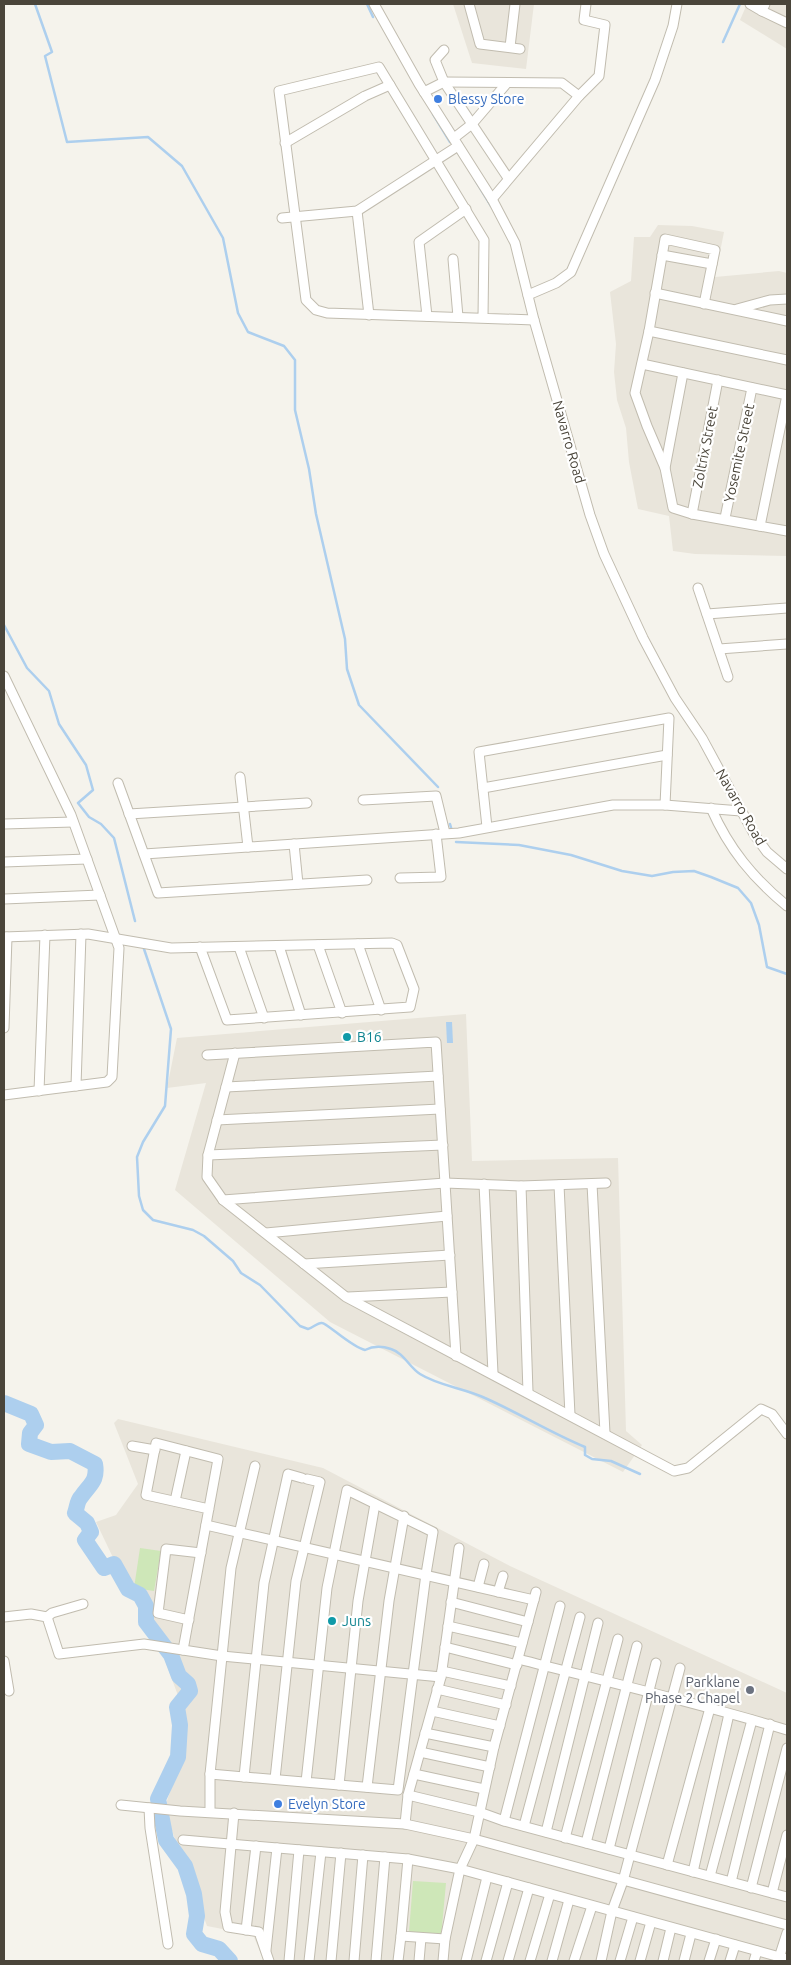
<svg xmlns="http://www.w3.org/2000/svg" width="791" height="1965" viewBox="0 0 791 1965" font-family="Ubuntu,sans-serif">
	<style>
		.residential { fill: #e9e5db }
		.park { fill: #cee7b8 }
		.water { fill: #adcfee }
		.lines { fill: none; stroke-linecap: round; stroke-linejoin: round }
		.stream { stroke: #adcfee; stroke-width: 2.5 }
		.river { stroke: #adcfee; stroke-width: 16 }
		.minor-casing { stroke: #c1bcaf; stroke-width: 11 }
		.minor { stroke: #fff; stroke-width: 9 }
		.shop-dot { fill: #3f7fe0; stroke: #fff; stroke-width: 2 }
		.culture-dot { fill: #0f9aa8; stroke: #fff; stroke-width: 2 }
		.worship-dot { fill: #6b7280; stroke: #fff; stroke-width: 2 }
		.labels { text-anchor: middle; stroke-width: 4.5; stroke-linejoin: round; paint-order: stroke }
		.shop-label { font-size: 14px; fill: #366cbe; stroke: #fff; text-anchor: start }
		.street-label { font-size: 14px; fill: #4a453a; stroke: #fff }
		.culture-label { font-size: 14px; fill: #0d838f; stroke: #fff; text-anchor: start }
		.worship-label { font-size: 14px; fill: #5b616d; stroke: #fff; text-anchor: end }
	</style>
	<rect width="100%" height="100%" fill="#f5f3ec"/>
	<!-- residential -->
	<g class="residential">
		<path d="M 453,4 L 534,4 L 526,69 L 472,63 Z"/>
		<path d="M 747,4 L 787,4 L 787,49 L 740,20 Z"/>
		<path d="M 658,225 L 692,226 L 724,232 L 715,277 L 779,271 L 787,273 L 787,556 L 695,554 L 673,551 L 669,516 L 638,509 L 629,462 L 626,428 L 617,400 L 614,372 L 616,344 L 610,292 L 631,281 L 634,237 L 650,237 Z"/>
		<path d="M 466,1014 L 472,1161 L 618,1158 L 626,1431 L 642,1445 L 623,1472 L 330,1322 L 175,1190 L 206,1083 L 167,1088 L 177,1038 Z"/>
		<path d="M 118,1419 L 323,1468 L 510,1566 L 787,1693 L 787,1961 L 264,1961 L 253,1935 L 207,1926 L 164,1809 L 183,1756 L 183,1709 L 154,1631 L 128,1589 L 96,1522 L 116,1515 L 138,1484 L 114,1423 Z"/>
	</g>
	<!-- park -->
	<g class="park">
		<path d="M 140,1548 L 161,1551 L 154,1591 L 134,1588 Z"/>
		<path d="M 413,1881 L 446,1883 L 441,1937 L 409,1932 Z"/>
	</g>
	<!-- water -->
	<path class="water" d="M 446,1022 L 452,1022 L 453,1043 L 447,1043 Z"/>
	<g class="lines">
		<!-- stream -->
		<g class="stream">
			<path d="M 35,4 L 52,52 L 45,56 L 67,142 L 148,137 L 182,166 L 223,238 L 238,313 L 248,332 L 284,346 L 295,360 L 295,410 L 309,469 L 316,514 L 345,639 L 347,669 L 359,705 L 438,787"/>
			<path d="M 367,4 L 373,17"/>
			<path d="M 723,42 L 740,4"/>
			<path d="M 433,114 L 450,142"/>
			<path d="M 474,178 L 491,206"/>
			<path d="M 4,625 L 27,668 L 49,691 L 59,724 L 86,765 L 93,790 L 78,803 L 89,817 L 101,824 L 114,838 L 135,921"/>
			<path d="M 450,824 L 452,831"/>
			<path d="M 456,842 L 519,845 L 571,855 L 622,871 L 652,876 L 673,872 L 694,871 L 711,877 L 738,888 L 751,903 L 759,925 L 767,967 L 787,974"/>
			<path d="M 144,949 L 171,1029 L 165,1106 L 143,1142 L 137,1157 L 139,1196 L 143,1210 L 153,1220 L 193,1230 L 204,1236 L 233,1261 L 241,1273 L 260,1285 L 300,1326 L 308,1329 C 313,1328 318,1322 322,1323 C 327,1323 351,1347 365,1350 C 373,1346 382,1346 391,1349 C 404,1353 409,1367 420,1374 C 439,1386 464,1388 485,1398 C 519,1413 551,1433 585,1447 L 585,1455 L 592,1459 L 611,1461 L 640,1474"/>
		</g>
		<!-- river -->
		<path class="river" d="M 4,1403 L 31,1414 L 36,1425 L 30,1433 L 29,1444 L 51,1452 L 70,1451 L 95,1464 C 98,1481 90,1484 81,1497 C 77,1501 77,1508 75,1513 L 87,1523 L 91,1532 L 85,1540 L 104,1568 L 114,1564 L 128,1589 L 140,1595 L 146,1606 L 146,1622 L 171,1655 L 179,1676 L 188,1684 L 190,1691 L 177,1707 L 180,1725 L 178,1757 L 158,1799 L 166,1840 L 185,1866 L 194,1894 L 197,1916 L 194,1934 L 202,1944 L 219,1949 L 230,1961"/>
		<!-- minor casing -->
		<g class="minor-casing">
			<g id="minor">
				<path d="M 374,4 L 419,84 L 492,199 L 515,243 L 534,320 L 590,515 L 604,554 L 643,638 L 675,698 L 702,738 L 754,834 L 767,852 L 787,869"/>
				<path d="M 469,4 L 480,44 L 520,49"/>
				<path d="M 750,4 L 762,11"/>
				<path d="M 765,4 L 762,11 L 787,23"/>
				<path d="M 510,47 L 515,4"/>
				<path d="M 444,82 L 562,83 L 579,96"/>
				<path d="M 444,82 L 508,178"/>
				<path d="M 424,92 L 444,82 L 435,60 L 444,50"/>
				<path d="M 454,138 L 472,124 L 507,83"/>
				<path d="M 285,143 L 365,96 L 390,85"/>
				<path d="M 492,199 L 579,96 L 599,76 L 605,25 L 584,20 L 586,4"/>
				<path d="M 357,211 L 369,315"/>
				<path d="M 282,218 L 357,211 L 458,146"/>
				<path d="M 662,255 L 712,264"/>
				<path d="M 453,259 L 458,317"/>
				<path d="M 655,293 L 787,321"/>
				<path d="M 528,295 L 556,283 L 571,272 L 655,80 L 673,26 L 677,4"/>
				<path d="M 704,304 L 715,250 L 665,239 L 649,331 L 635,393 L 647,426 L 665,468 L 673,508 L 692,514 L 787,531"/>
				<path d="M 737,309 L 770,300 L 787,299"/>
				<path d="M 427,316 L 419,242 L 466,209"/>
				<path d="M 483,318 L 484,240 L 379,67 L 279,91 L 306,300 L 316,310 L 327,313 L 534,320"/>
				<path d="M 649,331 L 787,360"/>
				<path d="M 642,364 L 787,395"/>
				<path d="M 665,468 L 683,373"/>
				<path d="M 692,514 L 718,380"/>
				<path d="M 725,518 L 752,388"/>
				<path d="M 760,526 L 787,395"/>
				<path d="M 698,588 L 728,677"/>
				<path d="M 707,614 L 787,608"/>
				<path d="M 719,649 L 787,644"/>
				<path d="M 4,676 L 71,815 L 119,948 L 112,1077 L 107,1082 L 4,1095"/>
				<path d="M 240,777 L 248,847"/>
				<path d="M 118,783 L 158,893 L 367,880"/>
				<path d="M 483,788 L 667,755"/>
				<path d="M 363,800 L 436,796 L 445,833"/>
				<path d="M 711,808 C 729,849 753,878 787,906"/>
				<path d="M 129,814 L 307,803"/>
				<path d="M 4,824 L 73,822"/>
				<path d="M 487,827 L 479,752 L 669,718 L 665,805"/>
				<path d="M 294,844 L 298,884"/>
				<path d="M 144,854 L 459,833 L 613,805 L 665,805 L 741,811"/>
				<path d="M 4,862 L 87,859"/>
				<path d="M 400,878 L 441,877 L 436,834"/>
				<path d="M 4,899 L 100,895"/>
				<path d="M 4,937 L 88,934 L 171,948 L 392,943 L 397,945 L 414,989 L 410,1007 L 227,1020 L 200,947"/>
				<path d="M 358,944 L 381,1010"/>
				<path d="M 318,945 L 342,1013"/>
				<path d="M 279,946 L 301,1015"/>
				<path d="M 239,947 L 264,1018"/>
				<path d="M 4,1028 L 7,937"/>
				<path d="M 235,1053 L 208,1155 L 207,1177 L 223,1200 L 346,1297 L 674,1471 L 688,1468 L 761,1409 L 772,1414 L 787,1434"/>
				<path d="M 207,1055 L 436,1042 L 456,1356"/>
				<path d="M 76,1086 L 81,934"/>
				<path d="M 226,1087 L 438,1076"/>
				<path d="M 39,1091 L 45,935"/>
				<path d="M 217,1120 L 440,1109"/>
				<path d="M 208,1155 L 443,1145"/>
				<path d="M 484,1184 L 493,1373"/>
				<path d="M 592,1184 L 605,1433"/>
				<path d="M 559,1185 L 570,1415"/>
				<path d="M 521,1186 L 528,1392"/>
				<path d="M 223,1200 L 445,1183 L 521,1186 L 606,1183"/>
				<path d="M 266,1233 L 447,1216"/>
				<path d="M 304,1264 L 450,1255"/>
				<path d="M 348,1297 L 452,1292"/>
				<path d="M 132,1446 L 155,1450"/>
				<path d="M 175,1501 L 186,1451"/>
				<path d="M 206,1525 L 534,1600"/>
				<path d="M 478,1587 L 484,1564"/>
				<path d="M 498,1592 L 503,1576"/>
				<path d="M 451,1602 L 528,1622"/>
				<path d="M 4,1617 L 31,1614 L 47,1617 L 59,1654 L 144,1644 L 222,1656 L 441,1677"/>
				<path d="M 47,1617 L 52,1613 L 83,1604"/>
				<path d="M 189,1620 L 158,1613 L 166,1549 L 201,1553"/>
				<path d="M 448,1626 L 522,1643"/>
				<path d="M 445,1647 L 517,1665"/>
				<path d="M 183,1650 L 218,1459 L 156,1443 L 146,1495 L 209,1509"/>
				<path d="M 518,1659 C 608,1682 698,1703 787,1730"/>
				<path d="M 4,1661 L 9,1691"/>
				<path d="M 442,1671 L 511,1686"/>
				<path d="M 437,1689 L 506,1705"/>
				<path d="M 432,1711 L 500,1726"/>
				<path d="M 425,1733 L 494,1747"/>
				<path d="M 420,1752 L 490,1767"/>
				<path d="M 210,1774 L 398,1790 L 426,1574 L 433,1532 L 347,1490 L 327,1588 L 306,1782"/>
				<path d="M 414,1774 L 484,1789"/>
				<path d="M 244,1777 L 264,1583 L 288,1474 L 302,1478"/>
				<path d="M 275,1779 L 296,1581 L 320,1482 L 307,1479"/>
				<path d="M 339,1785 L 358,1601 L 375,1504"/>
				<path d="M 367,1787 L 389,1601 L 404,1516"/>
				<path d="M 408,1795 L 479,1812 L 504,1821 L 787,1897"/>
				<path d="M 121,1805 L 180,1811 L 405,1824 L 474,1839 L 787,1925"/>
				<path d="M 149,1808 L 150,1828 L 168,1944"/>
				<path d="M 210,1812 L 210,1774 L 231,1568 L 255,1466"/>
				<path d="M 234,1813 L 225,1912 L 228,1927 L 259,1932 L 269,1961"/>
				<path d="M 504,1821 L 560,1606"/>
				<path d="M 405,1824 L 408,1795 L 441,1677 L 459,1548"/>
				<path d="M 524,1826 L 580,1617"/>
				<path d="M 546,1832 L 598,1623"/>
				<path d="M 565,1838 L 618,1639"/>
				<path d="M 183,1840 L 408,1859 L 460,1869 L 787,1959"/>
				<path d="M 586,1843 L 637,1646"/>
				<path d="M 609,1849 L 656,1663"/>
				<path d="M 408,1859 L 401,1936 L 445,1939"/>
				<path d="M 667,1865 L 710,1708"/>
				<path d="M 693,1872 L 729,1714"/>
				<path d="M 710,1876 L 752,1720"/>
				<path d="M 731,1882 L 770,1724"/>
				<path d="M 751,1888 L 787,1748"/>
				<path d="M 772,1893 L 787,1835"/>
				<path d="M 246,1930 L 256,1846"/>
				<path d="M 266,1950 L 277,1848"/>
				<path d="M 289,1961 L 299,1850"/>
				<path d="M 309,1961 L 321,1852"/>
				<path d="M 331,1961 L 341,1853"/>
				<path d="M 354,1961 L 363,1855"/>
				<path d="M 376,1961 L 385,1857"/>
				<path d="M 398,1961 L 401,1936"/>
				<path d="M 419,1961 L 421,1938"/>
				<path d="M 443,1961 L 445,1939 L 460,1869 L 474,1839 L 494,1747 L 536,1592"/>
				<path d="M 466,1961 L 487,1877"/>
				<path d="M 486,1961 L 508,1882"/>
				<path d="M 508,1961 L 529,1888"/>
				<path d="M 530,1961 L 550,1894"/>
				<path d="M 552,1961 L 569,1900"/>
				<path d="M 574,1961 L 592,1906"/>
				<path d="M 601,1961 L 612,1911 L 623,1881 L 680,1668"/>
				<path d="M 620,1961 L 633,1917"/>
				<path d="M 640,1961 L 651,1922"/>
				<path d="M 663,1961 L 671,1928"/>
				<path d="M 684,1961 L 691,1934"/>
				<path d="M 709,1961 L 716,1939"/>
				<path d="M 730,1961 L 735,1945"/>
				<path d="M 754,1961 L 757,1951"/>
				<path d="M 778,1961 L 787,1933"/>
			</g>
		</g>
		<!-- minor -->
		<use href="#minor" class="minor"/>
	</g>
	<!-- markers -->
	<g class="shop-dot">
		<circle cx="438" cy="99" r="5"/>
		<circle cx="278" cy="1804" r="5"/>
	</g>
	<g class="culture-dot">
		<circle cx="347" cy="1037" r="5"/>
		<circle cx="332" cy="1621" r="5"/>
	</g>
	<circle class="worship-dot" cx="750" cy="1690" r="5"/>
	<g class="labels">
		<!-- shop labels -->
		<g class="shop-label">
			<text x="448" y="104">Blessy Store</text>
			<text x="288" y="1809">Evelyn Store</text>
		</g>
		<!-- street labels -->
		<g class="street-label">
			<text transform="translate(569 442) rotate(74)" y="5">Navarro Road</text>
			<text transform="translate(705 447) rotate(-79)" y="5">Zoltrix Street</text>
			<text transform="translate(739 453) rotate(-78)" y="5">Yosemite Street</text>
			<text transform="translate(741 807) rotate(60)" y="5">Navarro Road</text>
		</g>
		<!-- culture labels -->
		<g class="culture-label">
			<text x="357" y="1042">B16</text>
			<text x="342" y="1626">Juns</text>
		</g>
		<!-- worship labels -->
		<g class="worship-label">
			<text x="740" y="1687">Parklane<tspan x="740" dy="16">Phase 2 Chapel</tspan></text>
		</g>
	</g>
	<!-- border -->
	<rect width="791" height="1965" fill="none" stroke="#4a453a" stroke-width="10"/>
</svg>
